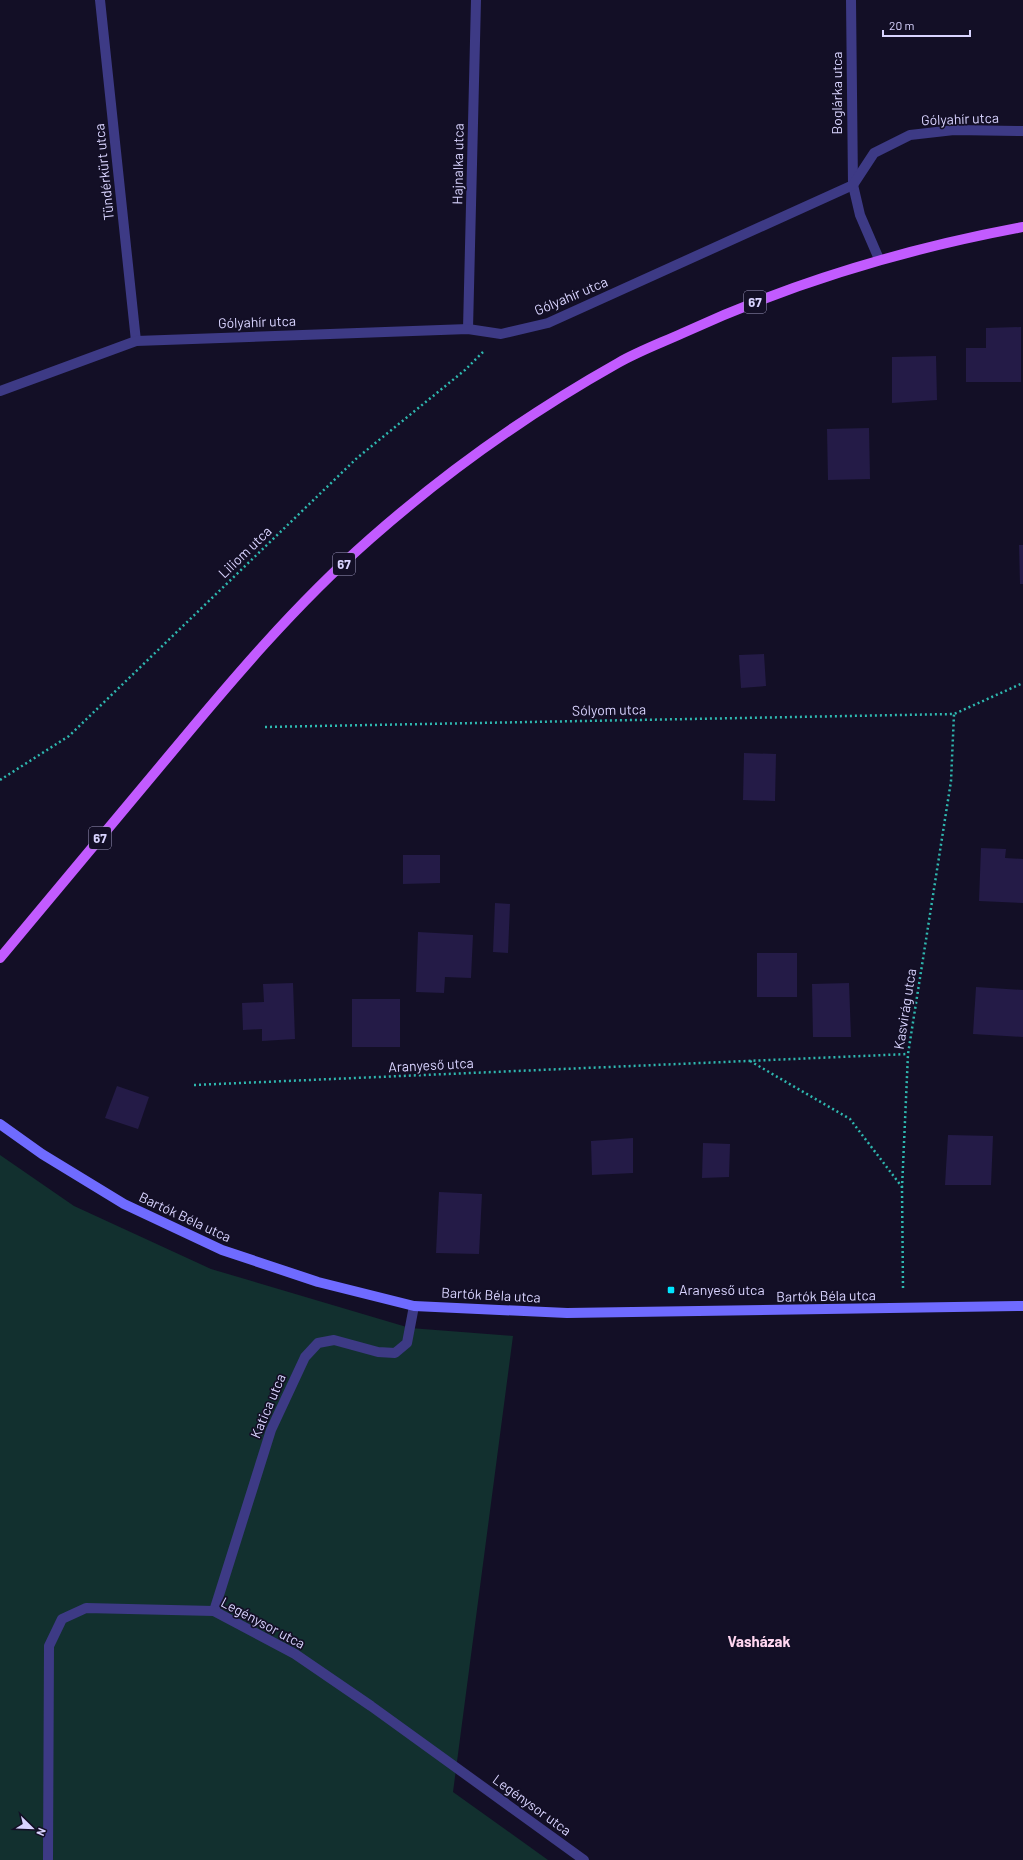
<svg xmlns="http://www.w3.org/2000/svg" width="1023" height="1860" viewBox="0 0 1023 1860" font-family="Barlow,sans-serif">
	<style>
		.green { fill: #12302f }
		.building { fill: #241b47 }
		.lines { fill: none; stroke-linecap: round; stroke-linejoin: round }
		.path { stroke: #2fb8b0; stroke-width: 2.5; stroke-dasharray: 2 3; stroke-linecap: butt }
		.street { stroke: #3d3a85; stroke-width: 10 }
		.secondary { stroke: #6f6bff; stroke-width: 10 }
		.primary { stroke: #c25bff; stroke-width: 10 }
		.poi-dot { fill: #00e5ff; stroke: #130f26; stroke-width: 1.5 }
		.labels { text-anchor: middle; stroke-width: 3.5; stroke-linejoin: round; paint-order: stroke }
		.shield { fill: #130f26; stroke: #9e99be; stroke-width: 1 }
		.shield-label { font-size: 13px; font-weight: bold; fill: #d9d4ff }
		.street-label { font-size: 14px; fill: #d9d4ff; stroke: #130f26 }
		.poi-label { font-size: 14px; fill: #d9d4ff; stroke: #130f26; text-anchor: start }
		.neighbourhood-label { font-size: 15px; font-weight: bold; fill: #ffd6f0; stroke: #130f26 }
	</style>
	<rect width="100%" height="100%" fill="#130f26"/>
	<!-- green -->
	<path class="green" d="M 0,1155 L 74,1206 L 211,1269 L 410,1328 L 513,1336 L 453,1792 L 548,1860 L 0,1860 Z"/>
	<!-- building -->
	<g class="building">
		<path d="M 1021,327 L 1021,382 L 966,382 L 966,348 L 986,348 L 986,328 Z"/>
		<path d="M 936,356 L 937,400 L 892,403 L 892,357 Z"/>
		<path d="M 869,428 L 870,479 L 828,480 L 827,429 Z"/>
		<path d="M 1019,545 L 1023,545 L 1023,584 L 1020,584 Z"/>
		<path d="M 764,654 L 766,686 L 741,688 L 739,655 Z"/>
		<path d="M 744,753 L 776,754 L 775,801 L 743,800 Z"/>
		<path d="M 981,848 L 1006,849 L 1005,858 L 1023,859 L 1023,903 L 979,901 Z"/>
		<path d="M 403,855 L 440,855 L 440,883 L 403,884 Z"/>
		<path d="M 495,903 L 510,904 L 508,953 L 493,952 Z"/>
		<path d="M 418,932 L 473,935 L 471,978 L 445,977 L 444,993 L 416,992 Z"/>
		<rect x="757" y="953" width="40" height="44"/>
		<path d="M 293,983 L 295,1039 L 262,1041 L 262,1029 L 243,1030 L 242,1003 L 264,1002 L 263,984 Z"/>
		<path d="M 849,983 L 851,1037 L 813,1037 L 812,984 Z"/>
		<path d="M 976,987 L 1023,990 L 1023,1037 L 973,1034 Z"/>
		<rect x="352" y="999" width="48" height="48"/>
		<path d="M 117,1086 L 149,1097 L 138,1129 L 105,1118 Z"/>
		<path d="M 948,1135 L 993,1136 L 991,1185 L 945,1185 Z"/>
		<path d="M 633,1138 L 633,1173 L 592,1175 L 591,1141 Z"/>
		<path d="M 703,1143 L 730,1144 L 729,1177 L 702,1178 Z"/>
		<path d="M 439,1192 L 482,1194 L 479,1254 L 436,1253 Z"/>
	</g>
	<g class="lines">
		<!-- path -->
		<g class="path">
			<path d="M 265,727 L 954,714 L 1023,683"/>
			<path d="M 0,780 L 69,736 L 357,458 L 465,370 L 483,352"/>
			<path d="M 750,1061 L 850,1119 L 902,1187"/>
			<path d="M 194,1085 L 908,1054"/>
			<path d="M 903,1288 L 902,1188 L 908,1054 L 951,781 L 954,714"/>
		</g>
		<!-- street -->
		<g class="street">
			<path d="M 100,0 L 136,341"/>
			<path d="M 851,0 L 853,185 L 860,215 L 879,259"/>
			<path d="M 468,329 L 476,0"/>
			<path d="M 0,391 L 136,341 L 468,329 L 501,334 L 548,323 L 853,185 L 874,153 L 910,135 L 954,130 L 1023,131"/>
			<path d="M 214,1611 L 271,1430 L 305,1357 L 318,1343 L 334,1340 L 378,1352 L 395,1353 L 407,1343 L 414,1306"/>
			<path d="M 48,1860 L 49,1646 L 62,1619 L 86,1608 L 214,1611 L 295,1654 L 371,1706 L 584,1860"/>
		</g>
		<!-- secondary -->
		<path class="secondary" d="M 0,1124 L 42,1154 L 124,1204 L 222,1250 L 318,1282 L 414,1306 L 567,1313 L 1023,1306"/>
		<!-- primary -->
		<path class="primary" d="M 0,958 C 56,891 111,825 167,758 C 230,682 295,605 370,539 C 446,472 529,413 618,363 C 639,351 661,343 683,333 C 793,282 904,249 1023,227"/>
	</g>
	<!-- markers -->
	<rect class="poi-dot" x="667" y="1286" width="8" height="8" rx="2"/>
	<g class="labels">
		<!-- shield labels -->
		<g class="shield">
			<rect x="744" y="291" width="22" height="22" rx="3"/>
			<rect x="333" y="553" width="22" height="22" rx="3"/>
			<rect x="89" y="827" width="22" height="22" rx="3"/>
		</g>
		<g class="shield-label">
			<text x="755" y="307">67</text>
			<text x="344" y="569">67</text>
			<text x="100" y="843">67</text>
		</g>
		<!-- street labels -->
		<g class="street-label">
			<text transform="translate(837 93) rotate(-90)" y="5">Boglárka utca</text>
			<text transform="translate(960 119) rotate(-2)" y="5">Gólyahír utca</text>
			<text transform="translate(458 164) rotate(-89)" y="5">Hajnalka utca</text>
			<text transform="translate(104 172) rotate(-96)" y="5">Tündérkürt utca</text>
			<text transform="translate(571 296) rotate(-23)" y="5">Gólyahír utca</text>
			<text transform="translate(257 322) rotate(-2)" y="5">Gólyahír utca</text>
			<text transform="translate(245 552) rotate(-44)" y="5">Liliom utca</text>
			<text transform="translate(609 710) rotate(-1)" y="5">Sólyom utca</text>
			<text transform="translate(905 1009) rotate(-81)" y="5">Kasvirág utca</text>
			<text transform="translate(431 1065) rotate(-3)" y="5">Aranyeső utca</text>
			<text transform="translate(185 1217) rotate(25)" y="5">Bartók Béla utca</text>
			<text transform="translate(491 1295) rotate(3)" y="5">Bartók Béla utca</text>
			<text transform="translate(826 1296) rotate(-1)" y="5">Bartók Béla utca</text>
			<text transform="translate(268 1406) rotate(-67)" y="5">Katica utca</text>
			<text transform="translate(263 1623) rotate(28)" y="5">Legénysor utca</text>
			<text transform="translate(532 1805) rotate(36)" y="5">Legénysor utca</text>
		</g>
		<!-- poi labels -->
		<g class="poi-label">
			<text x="679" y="1295">Aranyeső utca</text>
		</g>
		<!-- neighbourhood labels -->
		<g class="neighbourhood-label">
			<text x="759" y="1647">Vasházak</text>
		</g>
	</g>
	<!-- north arrow -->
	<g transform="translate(32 1828) rotate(113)" stroke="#130f26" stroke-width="3" paint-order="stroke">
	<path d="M0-3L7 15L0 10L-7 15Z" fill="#d9d4ff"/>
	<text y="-6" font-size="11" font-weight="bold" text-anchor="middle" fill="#d9d4ff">N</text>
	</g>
	<!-- scale -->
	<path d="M883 30v6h87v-6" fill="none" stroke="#d9d4ff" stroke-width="2"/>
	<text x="889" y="30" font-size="12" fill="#d9d4ff" stroke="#130f26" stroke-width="3" paint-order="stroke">20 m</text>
</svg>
